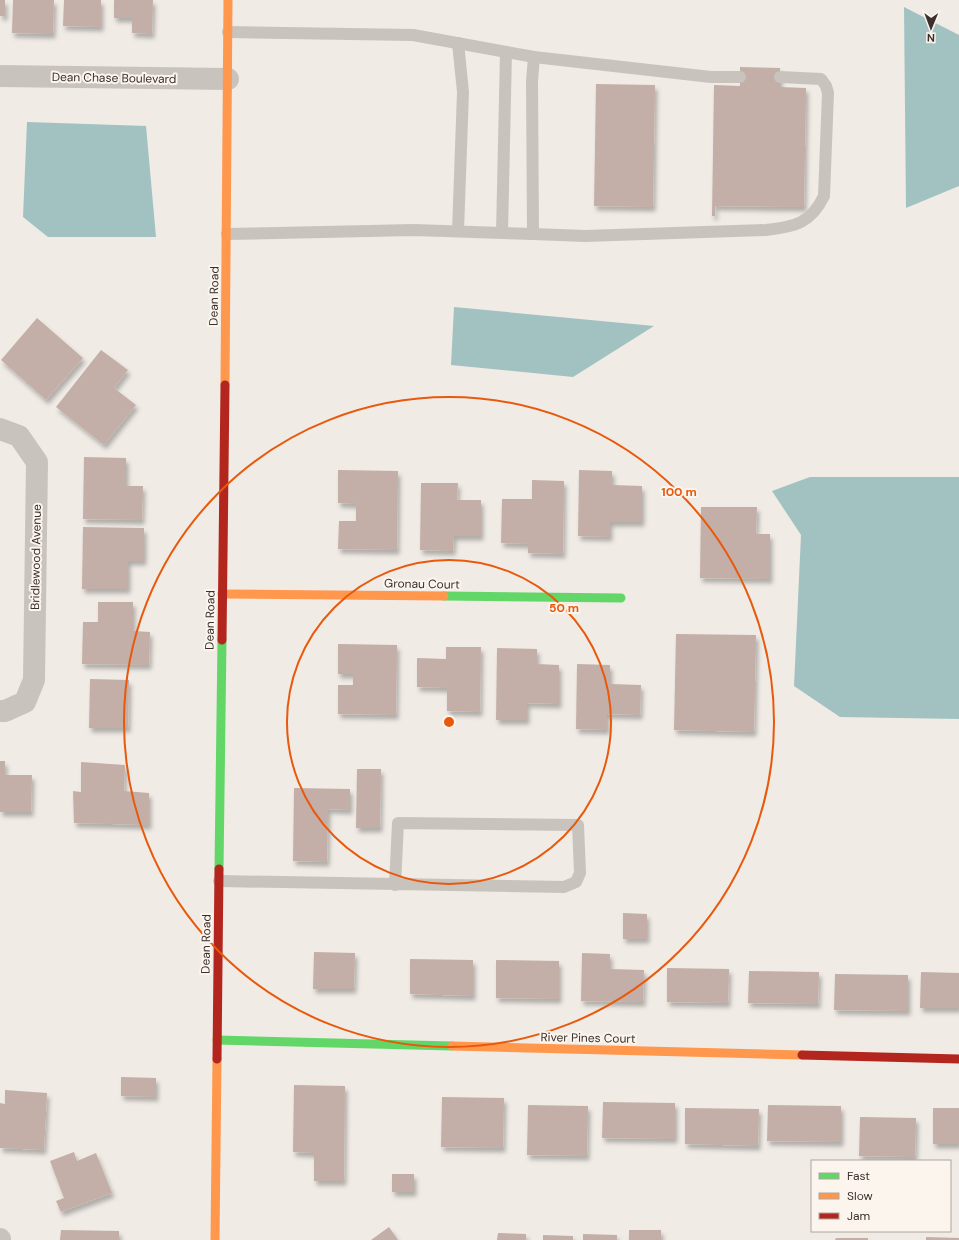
<svg xmlns="http://www.w3.org/2000/svg" width="959" height="1240" viewBox="0 0 959 1240" font-family="'DM Sans',sans-serif">
	<style>
		.water { fill: #a1c2c1 }
		.building { fill: #c3afa7; filter: url(#shadow) }
		.lines { fill: none; stroke-linecap: round; stroke-linejoin: round }
		.lane { stroke: #c9c3be; stroke-width: 12 }
		.street { stroke: #c9c3be; stroke-width: 22 }
		.fast { stroke: #63d668; stroke-width: 9 }
		.slow { stroke: #ff974d; stroke-width: 9 }
		.jam { stroke: #b3261e; stroke-width: 9 }
		.ring { fill: none; stroke: #e8590c; stroke-width: 2 }
		.labels { text-anchor: middle; stroke-width: 4; stroke-linejoin: round; paint-order: stroke }
		.street-label { font-size: 12px; fill: #3b302b; stroke: #fbf5ee }
		.centre { fill: #e8590c; stroke: #fbf5ee; stroke-width: 2 }
		.ring-label { font-size: 12px; text-anchor: middle; font-weight: bold; fill: #e8590c; stroke: #fbf5ee; stroke-width: 4; stroke-linejoin: round; paint-order: stroke }
	</style>
	<defs>
		<filter id="shadow"><feDropShadow dx="2.5" dy="4.5" stdDeviation="2" flood-color="#0004"/></filter>
	</defs>
	<rect width="100%" height="100%" fill="#f0ebe5"/>
	<!-- water -->
	<g class="water">
		<path d="M 904,7 L 959,35 L 959,186 L 906,208 Z"/>
		<path d="M 27,122 L 146,126 L 156,237 L 48,237 L 23,217 Z"/>
		<path d="M 454,307 L 654,326 L 573,377 L 451,365 Z"/>
		<path d="M 810,477 L 959,477 L 959,719 L 840,717 L 794,686 L 801,535 L 772,491 Z"/>
	</g>
	<!-- building -->
	<g class="building">
		<rect x="0" y="0" width="5" height="16"/>
		<path d="M 13,0 L 54,0 L 53,34 L 12,33 Z"/>
		<path d="M 64,0 L 101,0 L 101,27 L 63,26 Z"/>
		<path d="M 114,0 L 153,0 L 152,34 L 132,33 L 132,18 L 114,18 Z"/>
		<path d="M 740,67 L 780,68 L 780,87 L 806,88 L 804,207 L 715,206 L 715,216 L 712,216 L 714,85 L 740,86 Z"/>
		<path d="M 596,84 L 655,85 L 653,207 L 594,206 Z"/>
		<path d="M 37,318 L 83,358 L 46,400 L 1,360 Z"/>
		<path d="M 101,350 L 128,370 L 114,388 L 136,405 L 104,445 L 56,407 Z"/>
		<path d="M 84,457 L 126,458 L 126,486 L 143,486 L 142,520 L 83,519 Z"/>
		<path d="M 338,470 L 398,471 L 397,550 L 338,549 L 339,521 L 356,521 L 356,504 L 338,503 Z"/>
		<path d="M 579,470 L 612,471 L 612,485 L 642,486 L 642,522 L 610,522 L 610,537 L 578,536 Z"/>
		<path d="M 532,480 L 564,481 L 563,554 L 528,553 L 528,544 L 501,543 L 502,499 L 532,499 Z"/>
		<path d="M 421,483 L 458,483 L 457,500 L 481,500 L 481,536 L 454,536 L 453,551 L 420,550 Z"/>
		<path d="M 701,507 L 757,507 L 756,534 L 770,534 L 770,579 L 700,578 Z"/>
		<path d="M 83,527 L 144,528 L 144,561 L 128,561 L 128,589 L 82,589 Z"/>
		<path d="M 98,602 L 133,602 L 133,631 L 150,632 L 149,665 L 82,664 L 83,622 L 98,622 Z"/>
		<path d="M 676,634 L 756,635 L 754,732 L 674,730 Z"/>
		<path d="M 338,644 L 397,645 L 396,715 L 338,714 L 338,685 L 353,685 L 353,674 L 338,674 Z"/>
		<path d="M 446,647 L 481,647 L 480,712 L 447,711 L 447,688 L 417,687 L 417,658 L 446,659 Z"/>
		<path d="M 497,648 L 537,649 L 537,664 L 559,665 L 559,704 L 527,703 L 527,720 L 496,720 Z"/>
		<path d="M 577,664 L 610,665 L 610,684 L 641,685 L 640,715 L 607,714 L 607,730 L 576,729 Z"/>
		<path d="M 90,679 L 129,680 L 128,728 L 89,728 Z"/>
		<path d="M 0,761 L 5,761 L 5,775 L 32,775 L 31,812 L 0,812 Z"/>
		<path d="M 81,762 L 125,765 L 124,791 L 149,793 L 149,825 L 74,823 L 73,791 L 81,792 Z"/>
		<path d="M 357,769 L 381,769 L 380,828 L 356,828 Z"/>
		<path d="M 294,788 L 350,789 L 350,810 L 328,809 L 327,862 L 293,861 Z"/>
		<path d="M 623,913 L 647,914 L 647,939 L 623,939 Z"/>
		<path d="M 314,952 L 355,953 L 354,989 L 313,989 Z"/>
		<path d="M 582,953 L 610,954 L 610,969 L 644,970 L 643,1002 L 581,1001 Z"/>
		<path d="M 410,959 L 473,960 L 473,996 L 410,994 Z"/>
		<path d="M 496,960 L 559,961 L 559,999 L 496,998 Z"/>
		<path d="M 667,968 L 729,969 L 728,1003 L 667,1002 Z"/>
		<path d="M 749,971 L 819,972 L 818,1004 L 748,1003 Z"/>
		<path d="M 921,972 L 959,973 L 959,1008 L 920,1008 Z"/>
		<path d="M 835,974 L 908,975 L 908,1011 L 834,1010 Z"/>
		<path d="M 121,1077 L 156,1078 L 156,1097 L 121,1096 Z"/>
		<path d="M 294,1085 L 345,1086 L 344,1181 L 314,1181 L 314,1153 L 293,1152 Z"/>
		<path d="M 5,1090 L 47,1093 L 44,1150 L 0,1148 L 0,1103 L 5,1104 Z"/>
		<path d="M 442,1097 L 504,1098 L 503,1148 L 441,1147 Z"/>
		<path d="M 603,1102 L 675,1103 L 675,1139 L 602,1138 Z"/>
		<path d="M 528,1105 L 588,1106 L 587,1156 L 527,1155 Z"/>
		<path d="M 768,1105 L 841,1106 L 841,1142 L 767,1141 Z"/>
		<path d="M 685,1108 L 759,1109 L 758,1146 L 685,1144 Z"/>
		<rect x="933" y="1108" width="26" height="36"/>
		<path d="M 860,1117 L 916,1118 L 915,1157 L 859,1156 Z"/>
		<path d="M 74,1152 L 77,1161 L 96,1153 L 112,1193 L 61,1212 L 56,1201 L 64,1198 L 50,1161 Z"/>
		<rect x="392" y="1174" width="22" height="18"/>
		<path d="M 389,1227 L 398,1240 L 371,1240 Z"/>
		<path d="M 61,1230 L 119,1231 L 119,1240 L 60,1240 Z"/>
		<rect x="629" y="1230" width="32" height="10"/>
		<path d="M 498,1233 L 526,1234 L 526,1240 L 497,1240 Z"/>
		<path d="M 583,1234 L 617,1235 L 617,1240 L 583,1240 Z"/>
		<path d="M 543,1235 L 573,1236 L 573,1240 L 543,1240 Z"/>
		<path d="M 926,1237 L 959,1238 L 959,1240 L 926,1240 Z"/>
		<path d="M 836,1238 L 868,1238 L 868,1240 L 835,1240 Z"/>
	</g>
	<g class="lines">
		<!-- lane -->
		<g class="lane">
			<path d="M 534,57 L 711,77 L 740,77"/>
			<path d="M 458,231 L 463,92 L 458,43"/>
			<path d="M 502,233 L 506,52"/>
			<path d="M 227,234 L 414,230 L 533,234 L 532,81 L 534,57 L 413,35 L 228,32"/>
			<path d="M 533,234 L 585,236 L 766,230 C 795,227 811,223 824,196 L 828,93 L 826,86 L 821,79 L 780,77"/>
			<path d="M 219,881 C 334,883 449,885 564,887 L 576,882 L 580,873 L 578,825 L 398,823 L 395,885"/>
		</g>
		<!-- street -->
		<g class="street">
			<path d="M 0,76 L 228,79"/>
			<path d="M 0,429 L 19,436 L 37,462 L 34,680 L 25,702 L 5,711 L 0,711"/>
			<path d="M 0,1239 L 0,1240"/>
		</g>
		<!-- fast -->
		<g class="fast">
			<path d="M 444,596 L 621,598"/>
			<path d="M 219,869 L 222,640"/>
			<path d="M 217,1040 L 452,1046"/>
		</g>
		<!-- slow -->
		<g class="slow">
			<path d="M 225,385 L 228,0"/>
			<path d="M 222,594 L 444,596"/>
			<path d="M 452,1046 L 802,1055"/>
			<path d="M 215,1240 L 217,1059"/>
		</g>
		<!-- jam -->
		<g class="jam">
			<path d="M 222,640 L 225,385"/>
			<path d="M 802,1055 L 959,1059"/>
			<path d="M 217,1059 L 219,869"/>
		</g>
	</g>
	<!-- distance rings -->
	<g class="ring">
		<circle cx="449" cy="722" r="162"/>
		<circle cx="449" cy="722" r="325"/>
	</g>
	<g class="labels">
		<!-- street labels -->
		<g class="street-label">
			<text transform="translate(114 78) rotate(1)" y="4">Dean Chase Boulevard</text>
			<text transform="translate(214 296) rotate(-89)" y="4">Dean Road</text>
			<text transform="translate(36 557) rotate(-89)" y="4">Bridlewood Avenue</text>
			<text transform="translate(422 584) rotate(1)" y="4">Gronau Court</text>
			<text transform="translate(210 620) rotate(-89)" y="4">Dean Road</text>
			<text transform="translate(206 944) rotate(-89)" y="4">Dean Road</text>
			<text transform="translate(588 1038) rotate(1)" y="4">River Pines Court</text>
		</g>
	</g>
	<circle cx="449" cy="722" r="6" class="centre"/>
	<g class="ring-label">
		<text x="679" y="496">100 m</text>
		<text x="564" y="612">50 m</text>
	</g>
	<!-- legend -->
	<rect x="811" y="1160" width="140" height="72" fill="#fbf5ee" stroke="#aea6a0"/>
	<rect x="819" y="1173" width="20" height="6" fill="#63d668" stroke="#aea6a0"/>
	<text x="847" y="1180" font-size="12" fill="#3b302b">Fast</text>
	<rect x="819" y="1193" width="20" height="6" fill="#ff974d" stroke="#aea6a0"/>
	<text x="847" y="1200" font-size="12" fill="#3b302b">Slow</text>
	<rect x="819" y="1213" width="20" height="6" fill="#b3261e" stroke="#aea6a0"/>
	<text x="847" y="1220" font-size="12" fill="#3b302b">Jam</text>
	<!-- north arrow -->
	<g transform="translate(931 28) rotate(181)" stroke="#fbf5ee" stroke-width="3" paint-order="stroke">
	<path d="M0-3L7 15L0 10L-7 15Z" fill="#3b302b"/>
	<text y="-6" font-size="11" font-weight="bold" text-anchor="middle" fill="#3b302b">N</text>
	</g>
</svg>
